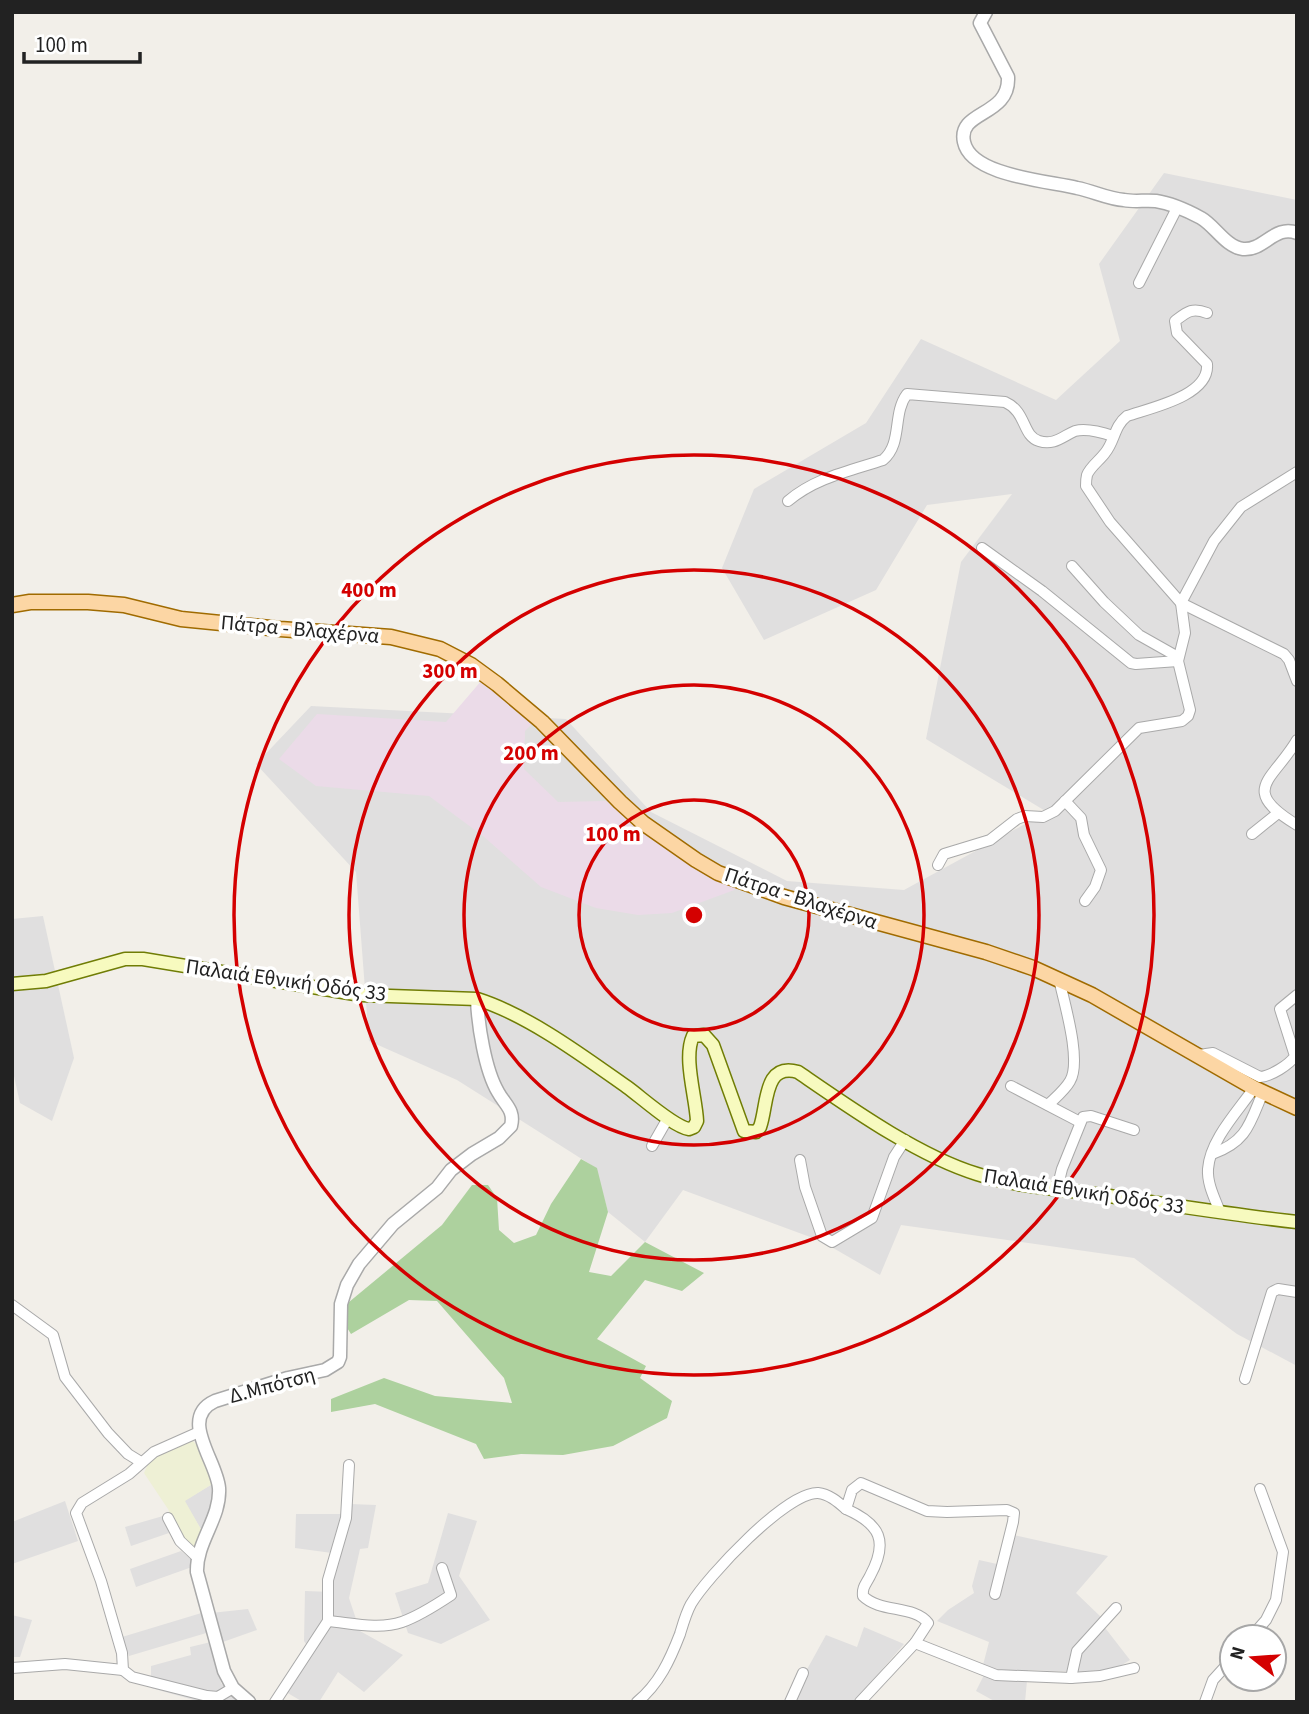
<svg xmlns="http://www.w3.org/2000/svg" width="1309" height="1714" viewBox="0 0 1309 1714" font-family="'Source Sans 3',sans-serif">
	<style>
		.residential { fill: #e0dfdf }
		.industrial { fill: #ebdbe8 }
		.farmland { fill: #eef0d5 }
		.forest { fill: #add19e }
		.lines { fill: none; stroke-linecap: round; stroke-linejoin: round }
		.minor-casing { stroke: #a9a9a9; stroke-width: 12 }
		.tertiary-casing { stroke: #a9a9a9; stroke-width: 15 }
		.secondary-casing { stroke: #707d05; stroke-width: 15 }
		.primary-casing { stroke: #a06b00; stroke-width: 17 }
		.minor { stroke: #fff; stroke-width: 10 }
		.tertiary { stroke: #fff; stroke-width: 12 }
		.secondary { stroke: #f7fabf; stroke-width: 12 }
		.primary { stroke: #fcd6a4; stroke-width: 14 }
		.ring { fill: none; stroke: #d40000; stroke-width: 3.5 }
		.labels { text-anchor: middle; stroke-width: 7; stroke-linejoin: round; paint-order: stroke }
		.street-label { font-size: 21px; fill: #222; stroke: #fff }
		.centre { fill: #d40000; stroke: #fff; stroke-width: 3.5 }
		.ring-label { font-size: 21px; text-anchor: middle; font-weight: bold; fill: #d40000; stroke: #fff; stroke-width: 7; stroke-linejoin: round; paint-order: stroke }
	</style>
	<rect width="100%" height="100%" fill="#f2efe9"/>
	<!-- residential -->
	<g class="residential">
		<path d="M 1164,173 L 1297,200 L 1297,1366 L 1237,1334 L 1134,1258 L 901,1225 L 880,1275 L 821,1241 L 683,1190 L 645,1242 L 608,1212 L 596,1168 L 457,1080 L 369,1041 L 356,872 L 256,764 L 311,706 L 566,719 L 651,812 L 787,881 L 904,890 L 1047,812 L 926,739 L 961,562 L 1012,494 L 927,505 L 876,590 L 764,640 L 722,568 L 754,489 L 866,423 L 921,339 L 1056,400 L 1120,341 L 1099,264 Z"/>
		<path d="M 43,916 L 74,1058 L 52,1121 L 20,1103 L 12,1067 L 12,919 Z"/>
		<path d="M 214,1483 L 214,1498 L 202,1531 L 184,1501 Z"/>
		<path d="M 65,1501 L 78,1541 L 12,1564 L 12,1522 Z"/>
		<path d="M 350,1504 L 376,1505 L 368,1548 L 360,1549 L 349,1598 L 360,1631 L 403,1655 L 364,1692 L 338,1672 L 319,1702 L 303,1702 L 286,1692 L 312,1653 L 304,1641 L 305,1591 L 332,1592 L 332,1553 L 295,1548 L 296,1514 L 340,1514 Z"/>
		<path d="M 448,1513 L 477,1521 L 459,1576 L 490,1620 L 441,1644 L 408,1633 L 395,1593 L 428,1583 Z"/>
		<path d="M 163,1516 L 169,1533 L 131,1546 L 125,1527 Z"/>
		<path d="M 1014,1535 L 1108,1556 L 1076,1593 L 1101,1617 L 1099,1620 L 1130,1660 L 1117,1668 L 1102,1670 L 1078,1672 L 1028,1670 L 1025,1702 L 996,1702 L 976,1691 L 988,1667 L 983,1665 L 989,1642 L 937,1621 L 948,1610 L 974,1593 L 972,1586 L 979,1560 L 1006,1566 Z"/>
		<path d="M 181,1551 L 192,1560 L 192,1567 L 136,1587 L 130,1569 Z"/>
		<path d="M 248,1609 L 257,1630 L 220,1643 L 211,1613 Z"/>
		<path d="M 208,1611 L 213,1631 L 129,1656 L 122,1637 Z"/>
		<path d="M 12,1615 L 32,1620 L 20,1657 L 12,1657 Z"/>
		<path d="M 864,1627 L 904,1644 L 854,1702 L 794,1700 L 805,1673 L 826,1635 L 857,1647 Z"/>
		<path d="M 211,1642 L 221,1683 L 240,1702 L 201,1702 L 151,1688 L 151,1666 L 191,1655 L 190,1647 Z"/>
	</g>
	<!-- industrial -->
	<path class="industrial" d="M 482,680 L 532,724 L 525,731 L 524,769 L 558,802 L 606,801 L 649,837 L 687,863 L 712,878 L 737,889 L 672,913 L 638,915 L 596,908 L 541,887 L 483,836 L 429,796 L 316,786 L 279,759 L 317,714 L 446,722 Z"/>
	<!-- farmland -->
	<path class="farmland" d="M 192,1440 L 204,1452 L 214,1483 L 185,1501 L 202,1531 L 193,1551 L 177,1532 L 168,1509 L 144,1473 L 149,1462 L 163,1453 Z"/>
	<!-- forest -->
	<path class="forest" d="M 581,1159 L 597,1168 L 608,1212 L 589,1272 L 611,1276 L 645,1242 L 704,1273 L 682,1291 L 645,1280 L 597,1339 L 646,1366 L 640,1378 L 672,1401 L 667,1418 L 613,1446 L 563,1455 L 521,1454 L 484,1459 L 476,1444 L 375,1404 L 331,1412 L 331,1399 L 384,1378 L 435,1396 L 512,1403 L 504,1378 L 437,1301 L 409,1300 L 351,1334 L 337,1312 L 442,1225 L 472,1185 L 488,1185 L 497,1198 L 499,1230 L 514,1243 L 536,1235 L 551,1204 Z"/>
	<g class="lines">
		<!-- minor casing -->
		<g class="minor-casing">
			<g id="minor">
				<path d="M 1139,283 L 1177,208"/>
				<path d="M 1207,313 C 1192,307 1187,312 1175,321 L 1177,333 L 1207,364 C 1210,396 1150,408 1127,416 C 1114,426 1115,441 1105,453 C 1100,460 1090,467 1087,475 C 1086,479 1086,482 1086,486 L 1110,522 L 1181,603 L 1284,654 L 1289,660 L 1297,681"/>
				<path d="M 788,501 C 815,478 849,471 883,460 C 903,443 892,414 907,394 L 1005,402 C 1027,412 1022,436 1039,441 C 1054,446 1063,436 1075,431 C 1087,428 1101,432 1113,436"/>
				<path d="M 982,548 L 1042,591 L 1131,663 L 1136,664 L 1178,661"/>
				<path d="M 1072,566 L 1104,602 L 1139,635 L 1178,657"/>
				<path d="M 1297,740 C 1273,781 1238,789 1297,825"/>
				<path d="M 1065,801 L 1081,818 L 1084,835 L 1101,870 L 1095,887 L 1085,901"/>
				<path d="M 1252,834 L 1278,813"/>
				<path d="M 938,865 L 944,854 L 990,840 L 1017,819 L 1025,816 L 1043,817 L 1055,811 L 1139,728 L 1182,721 L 1188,716 L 1190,710 L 1178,661 L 1185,633 L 1181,603 L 1214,541 L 1241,507 L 1297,472"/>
				<path d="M 1199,1055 L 1213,1053 L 1260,1077 C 1271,1076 1289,1065 1295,1056 L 1280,1009 L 1297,995"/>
				<path d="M 1011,1086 L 1080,1122"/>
				<path d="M 1048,1105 C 1055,1098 1065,1090 1070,1081 C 1082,1061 1064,1002 1059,979"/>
				<path d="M 652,1146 L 668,1118"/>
				<path d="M 1212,1154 C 1247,1142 1250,1123 1263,1092"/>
				<path d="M 800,1160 L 805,1187 L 822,1236 L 832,1242 L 872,1218 L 894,1157 L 905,1140"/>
				<path d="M 1057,1189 L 1062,1169 L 1083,1117 L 1091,1116 L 1134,1130"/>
				<path d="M 1220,1212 C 1215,1199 1207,1184 1208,1169 C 1210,1140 1238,1111 1254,1088"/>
				<path d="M 12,1305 L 53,1335 L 65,1377 L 108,1433 L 128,1454 L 141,1462"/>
				<path d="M 1245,1379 L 1272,1292 L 1278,1289 L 1297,1292"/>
				<path d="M 199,1432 L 154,1452 L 129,1474 L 82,1503 L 76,1513 L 101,1581 L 122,1653 L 123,1670 L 132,1677 L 207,1696 L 218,1697 L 233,1688"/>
				<path d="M 846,1509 C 880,1524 889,1541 870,1576 C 866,1584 862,1587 863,1596 C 880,1613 914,1605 928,1623 L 915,1643 L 860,1702"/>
				<path d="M 168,1518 L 180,1541 L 198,1558"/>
				<path d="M 328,1621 C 351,1623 379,1630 402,1622 C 419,1616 436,1605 451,1595 L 442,1568"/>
				<path d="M 1251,1637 L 1266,1620 L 1276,1600 L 1283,1552 L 1260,1489"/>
				<path d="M 915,1643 L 996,1675 L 1071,1678 L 1100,1676 L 1134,1668"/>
				<path d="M 12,1668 L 65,1664 L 123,1670"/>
				<path d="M 1071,1678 L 1077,1651 L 1116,1608"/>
				<path d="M 275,1702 L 328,1621 L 328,1580 L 346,1518 L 349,1465"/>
				<path d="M 637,1702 C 659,1684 670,1660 680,1634 C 683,1624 686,1613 691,1604 C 707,1577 786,1492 818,1493 C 829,1494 838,1502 846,1509 L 852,1490 L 861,1483 L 927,1511 L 947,1512 L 1007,1510 L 1014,1513 L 1013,1522 L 995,1594"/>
				<path d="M 790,1702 L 803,1673"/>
				<path d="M 1205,1702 L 1213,1680 L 1232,1659"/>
			</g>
		</g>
		<!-- tertiary casing -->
		<g class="tertiary-casing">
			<g id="tertiary">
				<path d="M 986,12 L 980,23 L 1008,77 C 1010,117 957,110 964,142 C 971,176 1049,181 1077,188 C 1093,191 1108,199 1124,200 C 1134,202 1145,200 1156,201 C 1170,203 1188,211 1201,218 C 1215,226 1226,247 1243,249 C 1264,251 1275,224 1297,233"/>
				<path d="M 249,1702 L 233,1688 L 224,1671 L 197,1572 C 196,1542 221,1518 219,1488 C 217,1461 178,1418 215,1401 L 288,1378 L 325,1370 L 338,1362 L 340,1357 L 341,1304 L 347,1285 L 359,1264 L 393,1224 L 437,1188 L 451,1170 L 472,1154 L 499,1138 L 511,1126 C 515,1110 505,1105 498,1092 C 485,1070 478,1025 477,999"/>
			</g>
		</g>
		<!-- secondary casing -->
		<g class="secondary-casing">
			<path id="secondary" d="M 12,984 L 46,981 L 125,959 L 143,959 L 361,995 L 477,999 C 528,1015 583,1056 627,1087 C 641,1097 674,1127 689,1129 L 694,1127 L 697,1121 C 696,1097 683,1058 693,1036 L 704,1035 L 713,1045 L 744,1131 L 756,1132 L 760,1127 C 768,1105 763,1062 798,1072 C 849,1107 918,1156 977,1174 C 1017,1187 1061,1189 1102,1195 C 1167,1204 1232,1215 1297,1222"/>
		</g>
		<!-- primary casing -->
		<g class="primary-casing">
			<path id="primary" d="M 12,605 L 30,602 L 88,602 L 124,605 L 181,619 L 280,629 L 391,637 L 440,649 L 471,665 L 497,684 L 542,722 L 620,802 L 643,823 L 696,860 L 718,873 L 784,897 L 986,952 L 1033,968 L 1092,995 L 1254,1088 L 1297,1108"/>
		</g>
		<!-- minor -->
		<use href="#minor" class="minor"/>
		<!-- tertiary -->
		<use href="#tertiary" class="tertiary"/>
		<!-- secondary -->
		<use href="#secondary" class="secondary"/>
		<!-- primary -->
		<use href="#primary" class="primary"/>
	</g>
	<!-- distance rings -->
	<g class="ring">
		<circle cx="694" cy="915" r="115"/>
		<circle cx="694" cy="915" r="230"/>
		<circle cx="694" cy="915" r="345"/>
		<circle cx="694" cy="915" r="460"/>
	</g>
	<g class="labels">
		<!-- street labels -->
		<g class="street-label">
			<text transform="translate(300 629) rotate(5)" y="7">Πάτρα - Βλαχέρνα</text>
			<text transform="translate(801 898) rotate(18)" y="7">Πάτρα - Βλαχέρνα</text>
			<text transform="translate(286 980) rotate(8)" y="7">Παλαιά Εθνική Οδός 33</text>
			<text transform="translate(1084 1191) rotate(9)" y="7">Παλαιά Εθνική Οδός 33</text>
			<text transform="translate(272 1385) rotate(-15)" y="7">Δ.Μπότση</text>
		</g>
	</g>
	<circle cx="694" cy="915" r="10" class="centre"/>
	<g class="ring-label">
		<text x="369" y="597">400 m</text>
		<text x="450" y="678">300 m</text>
		<text x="531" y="760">200 m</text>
		<text x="613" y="841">100 m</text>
	</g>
	<!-- border -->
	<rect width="1309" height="1714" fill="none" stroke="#222222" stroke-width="28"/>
	<!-- north arrow -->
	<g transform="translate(1253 1658) rotate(287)"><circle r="33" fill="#ffffff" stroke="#a7a7a7" stroke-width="2"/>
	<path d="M0-5L12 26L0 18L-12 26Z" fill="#d40000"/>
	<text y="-10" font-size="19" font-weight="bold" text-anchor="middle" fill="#222222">N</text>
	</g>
	<!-- scale -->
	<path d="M24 52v10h116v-10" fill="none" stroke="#222222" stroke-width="3.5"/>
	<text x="35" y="52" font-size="21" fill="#222222" stroke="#ffffff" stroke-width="5" paint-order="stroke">100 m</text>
</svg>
